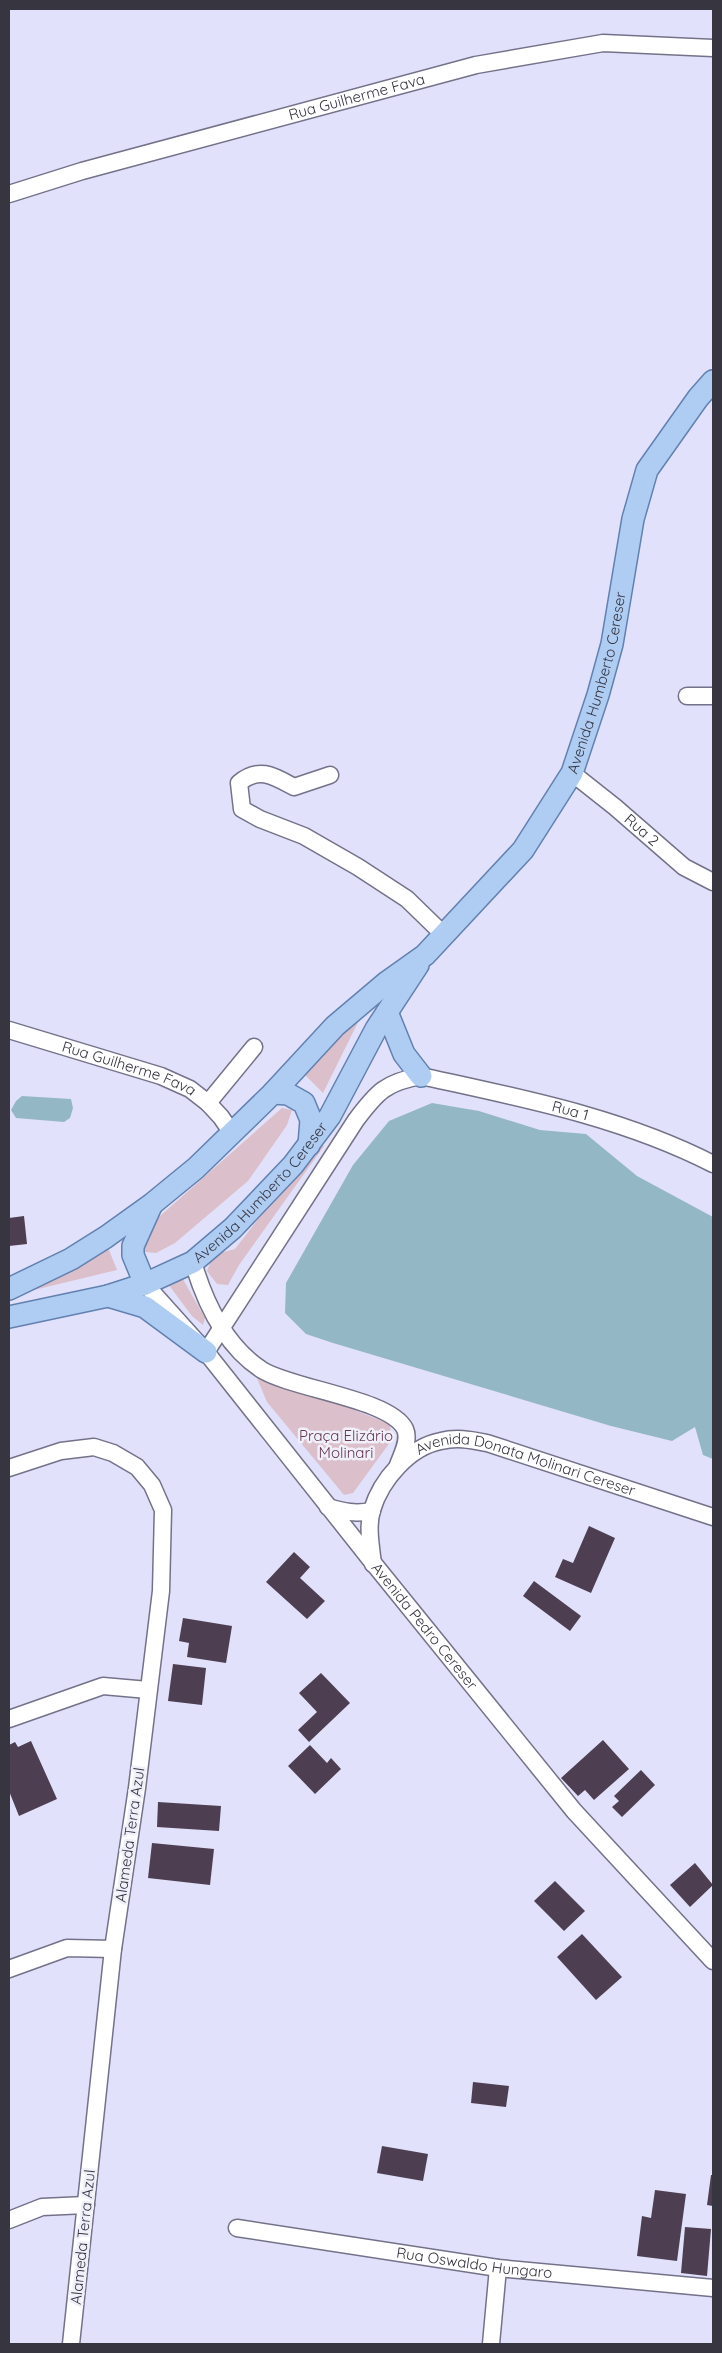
<svg xmlns="http://www.w3.org/2000/svg" width="722" height="2353" viewBox="0 0 722 2353" font-family="Quicksand,sans-serif">
	<style>
		.green { fill: #dbbfca }
		.water { fill: #94b7c6 }
		.building { fill: #4d3f51 }
		.lines { fill: none; stroke-linecap: round; stroke-linejoin: round }
		.minor-casing { stroke: #737289; stroke-width: 19 }
		.major-casing { stroke: #6281af; stroke-width: 24 }
		.minor { stroke: #fff; stroke-width: 16 }
		.major { stroke: #afccf3; stroke-width: 21 }
		.labels { text-anchor: middle; stroke-width: 5; stroke-linejoin: round; paint-order: stroke }
		.street-label { font-size: 15px; fill: #363540; stroke: #f0f0fb }
		.park-label { font-size: 15px; fill: #65364c; stroke: #f0f0fb }
	</style>
	<rect width="100%" height="100%" fill="#e2e1fb"/>
	<!-- green -->
	<g class="green">
		<path d="M 370,998 L 323,1093 L 301,1071 Z"/>
		<path d="M 282,1108 L 292,1110 L 287,1125 L 248,1181 L 175,1243 L 156,1253 L 145,1252 L 142,1232 Z"/>
		<path d="M 317,1143 L 324,1146 L 239,1265 L 228,1285 L 217,1284 L 207,1271 L 213,1255 L 235,1249 Z"/>
		<path d="M 107,1245 L 117,1270 L 9,1296 Z"/>
		<path d="M 180,1274 L 205,1318 L 203,1325 L 192,1316 L 165,1280 Z"/>
		<path d="M 256,1376 L 298,1388 L 390,1424 L 391,1441 L 353,1493 L 344,1495 L 267,1402 Z"/>
	</g>
	<!-- water -->
	<g class="water">
		<path d="M 22,1096 L 71,1099 L 73,1108 L 70,1118 L 64,1122 L 16,1118 L 11,1110 L 16,1101 Z"/>
		<path d="M 432,1103 L 479,1111 L 540,1130 L 586,1134 L 637,1176 L 713,1217 L 713,1459 L 703,1455 L 695,1427 L 672,1441 L 611,1426 L 333,1343 L 306,1334 L 285,1313 L 286,1283 L 353,1165 L 389,1121 Z"/>
	</g>
	<!-- building -->
	<g class="building">
		<path d="M 24,1216 L 27,1244 L 9,1246 L 9,1218 Z"/>
		<path d="M 589,1526 L 615,1538 L 591,1593 L 555,1577 L 563,1559 L 573,1563 Z"/>
		<path d="M 294,1552 L 310,1567 L 300,1578 L 325,1601 L 307,1619 L 266,1582 Z"/>
		<path d="M 534,1581 L 581,1616 L 570,1631 L 523,1596 Z"/>
		<path d="M 183,1618 L 232,1626 L 226,1663 L 187,1657 L 189,1643 L 179,1641 Z"/>
		<path d="M 173,1664 L 206,1668 L 202,1705 L 168,1701 Z"/>
		<path d="M 321,1673 L 350,1703 L 309,1742 L 298,1730 L 317,1712 L 299,1693 Z"/>
		<path d="M 603,1740 L 629,1769 L 594,1800 L 585,1790 L 578,1796 L 561,1778 Z"/>
		<path d="M 31,1741 L 57,1799 L 19,1816 L 9,1791 L 9,1745 L 15,1742 L 18,1747 Z"/>
		<path d="M 310,1745 L 327,1763 L 331,1758 L 341,1769 L 315,1794 L 288,1766 Z"/>
		<path d="M 641,1770 L 655,1785 L 622,1817 L 612,1807 L 619,1801 L 614,1796 Z"/>
		<path d="M 158,1802 L 221,1806 L 219,1831 L 157,1827 Z"/>
		<path d="M 152,1843 L 214,1849 L 210,1885 L 148,1878 Z"/>
		<path d="M 695,1863 L 713,1885 L 690,1907 L 670,1885 Z"/>
		<path d="M 555,1881 L 585,1911 L 564,1931 L 534,1901 Z"/>
		<path d="M 582,1934 L 622,1977 L 596,2000 L 557,1957 Z"/>
		<path d="M 473,2082 L 509,2086 L 506,2107 L 471,2103 Z"/>
		<path d="M 382,2146 L 428,2154 L 423,2181 L 377,2173 Z"/>
		<path d="M 711,2175 L 713,2175 L 713,2206 L 707,2205 Z"/>
		<path d="M 655,2190 L 686,2194 L 677,2261 L 637,2256 L 642,2216 L 651,2218 Z"/>
		<path d="M 685,2227 L 711,2229 L 707,2276 L 681,2273 Z"/>
	</g>
	<g class="lines">
		<!-- minor casing -->
		<g class="minor-casing">
			<g id="minor">
				<path id="s1" d="M 9,194 L 82,171 L 476,65 L 603,43 L 713,48"/>
				<path d="M 687,696 L 713,696"/>
				<path id="s2" d="M 572,773 L 615,807 L 684,867 L 713,882"/>
				<path d="M 330,775 L 294,787 C 274,776 259,766 239,783 L 242,809 L 260,819 L 304,836 L 358,867 L 407,899 L 444,935"/>
				<path id="s3" d="M 9,1030 L 161,1076 L 190,1089 L 208,1103 L 221,1117 L 232,1133"/>
				<path d="M 208,1103 L 254,1047"/>
				<path d="M 193,1262 C 205,1303 225,1346 262,1370 C 293,1389 390,1399 405,1429 C 410,1440 402,1454 398,1465"/>
				<path id="s4" d="M 145,1284 L 206,1352 L 374,1564 L 574,1811 L 713,1961"/>
				<path id="s5" d="M 206,1352 L 356,1120 C 377,1092 386,1082 421,1076 C 521,1098 621,1117 713,1164"/>
				<path d="M 9,1468 L 61,1451 L 94,1447 L 113,1453 L 137,1467 L 152,1485 L 163,1510 L 161,1591 L 137,1788 L 113,1949 L 71,2344"/>
				<path d="M 328,1507 C 344,1512 355,1514 372,1511"/>
				<path id="s6" d="M 373,1564 C 371,1546 367,1527 372,1510 C 381,1480 409,1447 441,1441 C 457,1437 471,1440 487,1443 L 713,1517"/>
				<path d="M 9,1719 L 103,1686 L 148,1690"/>
				<path d="M 9,1969 L 67,1948 L 113,1949"/>
				<path d="M 9,2220 L 42,2207 L 86,2205"/>
				<path id="s7" d="M 237,2228 L 498,2268 L 713,2288"/>
				<path d="M 491,2344 L 498,2268"/>
			</g>
		</g>
		<!-- major casing -->
		<g class="major-casing">
			<g id="major">
				<path d="M 387,1012 L 404,1054 L 421,1076"/>
				<path d="M 273,1093 L 288,1094 L 304,1103 L 311,1120 L 309,1145"/>
				<path d="M 145,1284 L 133,1255 L 133,1246 L 151,1206"/>
				<path id="s8" d="M 9,1289 L 71,1259 L 106,1237 L 152,1204 L 196,1168 L 273,1093 L 335,1026 L 387,982 L 425,955 L 523,850 L 572,773 L 598,695 L 612,644 L 633,519 L 647,470 L 698,398 L 713,381"/>
				<path d="M 108,1296 L 145,1307 L 206,1352"/>
				<path id="s9" d="M 9,1317 L 108,1296 L 145,1284 L 193,1262 L 233,1228 L 293,1165 L 330,1116 L 376,1029 L 418,965"/>
			</g>
		</g>
		<!-- minor -->
		<use href="#minor" class="minor"/>
		<!-- major -->
		<use href="#major" class="major"/>
	</g>
	<g class="labels">
		<!-- street labels -->
		<g class="street-label">
			<text dy="5" stroke="none"><textPath href="#s1" startOffset="361">Rua Guilherme Fava</textPath></text>
			<text dy="5" stroke="none"><textPath href="#s8" startOffset="866">Avenida Humberto Cereser</textPath></text>
			<text dy="5" stroke="none"><textPath href="#s2" startOffset="90">Rua 2</textPath></text>
			<text dy="5" stroke="none"><textPath href="#s3" startOffset="126">Rua Guilherme Fava</textPath></text>
			<text dy="5" stroke="none"><textPath href="#s5" startOffset="511">Rua 1</textPath></text>
			<text dy="5" stroke="none"><textPath href="#s9" startOffset="290">Avenida Humberto Cereser</textPath></text>
			<text dy="5" stroke="none"><textPath href="#s6" startOffset="244">Avenida Donata Molinari Cereser</textPath></text>
			<text dy="5" stroke="none"><textPath href="#s4" startOffset="442">Avenida Pedro Cereser</textPath></text>
			<text transform="translate(130 1835) rotate(-82)" y="5">Alameda Terra Azul</text>
			<text transform="translate(83 2237) rotate(-84)" y="5">Alameda Terra Azul</text>
			<text dy="5" stroke="none"><textPath href="#s7" startOffset="240">Rua Oswaldo Hungaro</textPath></text>
		</g>
		<!-- park labels -->
		<g class="park-label">
			<text x="346" y="1441">Praça Elizário<tspan x="346" dy="17">Molinari</tspan></text>
		</g>
	</g>
	<!-- border -->
	<rect width="722" height="2353" fill="none" stroke="#363540" stroke-width="20"/>
</svg>
